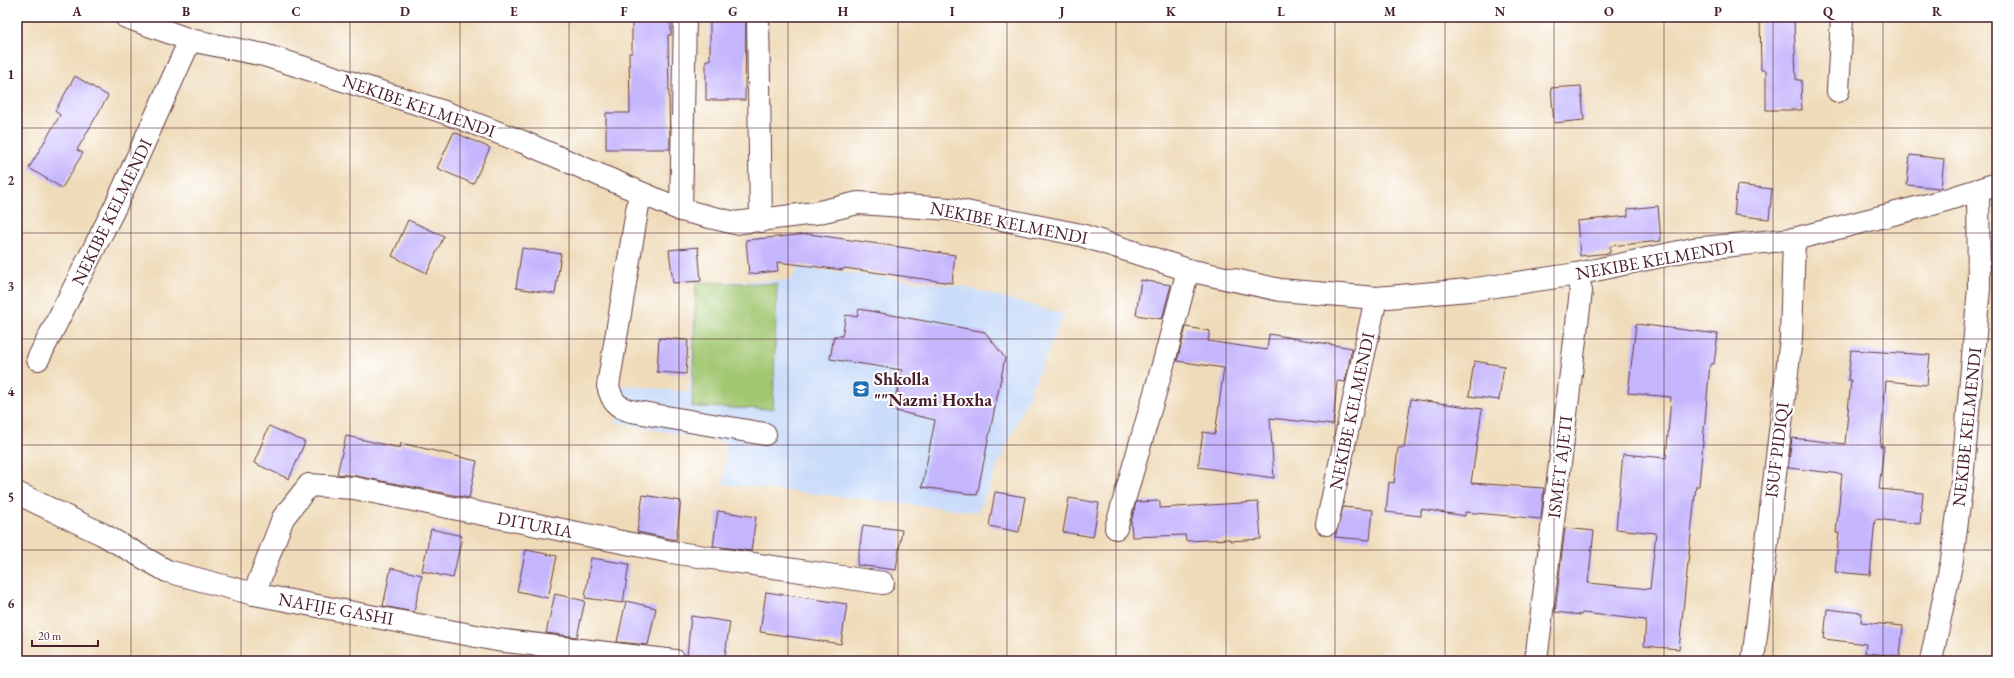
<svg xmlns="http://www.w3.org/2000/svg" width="2014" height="678" viewBox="0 0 2014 678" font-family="'EB Garamond',serif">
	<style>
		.built { fill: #c9dcf9 }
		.green { fill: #a2c771; stroke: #76734e }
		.building { fill: #c5b5fd }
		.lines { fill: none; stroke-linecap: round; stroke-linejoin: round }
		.minor-casing { stroke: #633b40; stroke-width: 24 }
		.minor { stroke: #fff; stroke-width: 22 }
		.grid { fill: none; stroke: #4a1f2b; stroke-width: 1; stroke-opacity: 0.55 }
		.labels { text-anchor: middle; stroke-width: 4; stroke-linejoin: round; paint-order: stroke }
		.street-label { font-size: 18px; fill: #4a1f2b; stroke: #fff }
		.poi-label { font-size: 18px; font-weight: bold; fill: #4a1f2b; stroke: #fff; text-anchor: start }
		.neatline { fill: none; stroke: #4a1f2b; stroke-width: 1.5 }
		.grid-label { font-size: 13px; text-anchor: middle; font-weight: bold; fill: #4a1f2b }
	</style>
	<rect width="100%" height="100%" fill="#fff"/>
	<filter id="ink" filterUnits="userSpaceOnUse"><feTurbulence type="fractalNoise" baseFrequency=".025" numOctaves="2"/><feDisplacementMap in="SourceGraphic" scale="8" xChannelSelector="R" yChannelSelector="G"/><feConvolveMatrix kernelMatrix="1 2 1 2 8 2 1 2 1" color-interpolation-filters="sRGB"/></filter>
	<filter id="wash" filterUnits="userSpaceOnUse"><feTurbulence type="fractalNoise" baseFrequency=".012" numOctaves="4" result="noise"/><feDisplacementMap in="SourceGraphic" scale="16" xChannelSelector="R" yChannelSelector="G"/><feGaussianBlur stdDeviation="0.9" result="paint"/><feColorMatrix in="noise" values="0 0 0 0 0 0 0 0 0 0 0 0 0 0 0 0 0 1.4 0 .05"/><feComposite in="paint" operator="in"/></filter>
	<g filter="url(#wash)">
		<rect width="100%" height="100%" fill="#efdbb9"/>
		<!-- built -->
		<path class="built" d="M 799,267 L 965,287 L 1064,314 L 978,512 L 724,484 L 725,443 L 616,422 L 621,385 L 689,392 L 696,282 L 791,280 Z"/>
		<!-- green -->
		<path class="green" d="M 696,282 L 777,284 L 773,409 L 692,407 Z"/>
		<g id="blocks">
			<!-- building -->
			<g class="building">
				<path d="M 632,17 L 671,17 L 671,35 L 668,35 L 670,149 L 606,149 L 606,113 L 630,113 L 629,53 L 632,53 Z"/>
				<path d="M 710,17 L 746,17 L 745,100 L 706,100 L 706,60 L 710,60 Z"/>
				<path d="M 1760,17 L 1794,17 L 1796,80 L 1801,80 L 1802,110 L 1766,110 L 1766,70 L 1761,70 Z"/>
				<path d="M 75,76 L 108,96 L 77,150 L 83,153 L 62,188 L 29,168 L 60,115 L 55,111 Z"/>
				<path d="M 1581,86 L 1584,120 L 1554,123 L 1551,88 Z"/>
				<path d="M 454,132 L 490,148 L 473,184 L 437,168 Z"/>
				<path d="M 1910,155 L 1944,159 L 1941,188 L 1907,185 Z"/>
				<path d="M 1737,185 L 1772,189 L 1769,219 L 1734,215 Z"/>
				<path d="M 1658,206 L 1661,241 L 1610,246 L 1610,253 L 1580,256 L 1577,221 L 1628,216 L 1628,209 Z"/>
				<path d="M 408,220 L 444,236 L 427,273 L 392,256 Z"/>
				<path d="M 809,234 L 955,255 L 952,283 L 844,268 L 843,270 L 777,262 L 778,271 L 749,274 L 746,240 Z"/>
				<path d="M 698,247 L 701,281 L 673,283 L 669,250 Z"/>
				<path d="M 522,248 L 561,254 L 555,294 L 516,288 Z"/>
				<path d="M 1141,280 L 1171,285 L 1162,319 L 1136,315 Z"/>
				<path d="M 859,309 L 985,332 L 1005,358 L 977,495 L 922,487 L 935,420 L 892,410 L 902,370 L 830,359 L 834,336 L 842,336 L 846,315 L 857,317 Z"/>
				<path d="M 1636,324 L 1718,334 L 1714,364 L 1710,364 L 1699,486 L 1696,486 L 1679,649 L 1644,646 L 1646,620 L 1582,613 L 1581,615 L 1555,612 L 1565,528 L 1594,531 L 1588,583 L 1650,589 L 1656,533 L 1616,529 L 1623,454 L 1666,458 L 1671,397 L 1628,393 Z"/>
				<path d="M 1186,327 L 1210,331 L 1208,341 L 1267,350 L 1269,334 L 1352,348 L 1345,382 L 1337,381 L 1333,425 L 1270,418 L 1274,478 L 1198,467 L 1203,432 L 1215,434 L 1224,368 L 1177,361 Z"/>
				<path d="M 659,338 L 688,340 L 686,374 L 657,372 Z"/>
				<path d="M 1851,350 L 1930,355 L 1927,385 L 1886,381 L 1880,446 L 1884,446 L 1879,489 L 1923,493 L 1920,524 L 1875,519 L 1870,575 L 1835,572 L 1839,533 L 1836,533 L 1842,474 L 1788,468 L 1792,438 L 1845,444 L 1851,380 L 1848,380 Z"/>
				<path d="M 1474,361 L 1504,366 L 1499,400 L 1469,396 Z"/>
				<path d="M 1411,399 L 1482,409 L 1471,483 L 1544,488 L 1541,519 L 1465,512 L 1465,516 L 1421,509 L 1421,516 L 1386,512 L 1389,482 L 1394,483 L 1398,448 L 1404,448 Z"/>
				<path d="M 269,426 L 305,442 L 289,479 L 254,463 Z"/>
				<path d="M 346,436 L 400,448 L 401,443 L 477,461 L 469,498 L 356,476 L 337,474 Z"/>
				<path d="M 995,492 L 1025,497 L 1019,532 L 989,526 Z"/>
				<path d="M 643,495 L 681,501 L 676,540 L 637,532 Z"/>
				<path d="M 1069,498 L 1099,503 L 1093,537 L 1063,532 Z"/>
				<path d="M 1160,501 L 1160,508 L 1258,502 L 1261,539 L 1230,541 L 1230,539 L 1186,541 L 1185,535 L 1132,537 L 1131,522 L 1136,502 Z"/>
				<path d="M 1343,507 L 1373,510 L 1370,540 L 1335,537 Z"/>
				<path d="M 718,511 L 756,517 L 751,551 L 713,546 Z"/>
				<path d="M 863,525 L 902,530 L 896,570 L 857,565 Z"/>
				<path d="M 431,529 L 462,536 L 453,578 L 422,571 Z"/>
				<path d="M 526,550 L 557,556 L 548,598 L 517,591 Z"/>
				<path d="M 591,558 L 629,564 L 623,603 L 585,598 Z"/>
				<path d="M 391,568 L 422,575 L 414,612 L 383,606 Z"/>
				<path d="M 766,592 L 847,604 L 841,644 L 760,632 Z"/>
				<path d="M 555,594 L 585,601 L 577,637 L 546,633 Z"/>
				<path d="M 626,601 L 656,608 L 648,645 L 617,642 Z"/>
				<path d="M 1827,609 L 1862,613 L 1861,622 L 1903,626 L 1900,656 L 1865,653 L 1866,644 L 1824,639 Z"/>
				<path d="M 691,616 L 730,622 L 724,661 L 687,656 Z"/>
			</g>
		</g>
	</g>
	<g filter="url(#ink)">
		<use href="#blocks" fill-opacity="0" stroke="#633b40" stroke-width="1"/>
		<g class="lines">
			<!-- minor casing -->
			<g class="minor-casing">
				<g id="minor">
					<path d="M 126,17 L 190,40 L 264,55 L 444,112 L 523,142 L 681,210 L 735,223 L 815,213 L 858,203 L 951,209 L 1081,235 L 1188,270 L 1280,290 L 1376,298 L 1469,290 L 1577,274 L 1693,249 L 1794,239 L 1936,203 L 1997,184"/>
					<path d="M 758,17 L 761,221"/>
					<path d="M 1838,91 L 1842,17"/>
					<path d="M 640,193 L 608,386 C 612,401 616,407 631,411 L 765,434"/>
					<path d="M 681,210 L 685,17"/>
					<path d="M 38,359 L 116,205 L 190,40"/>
					<path d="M 17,493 L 102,534 L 167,571 L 254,594 L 497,640 L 675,661"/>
					<path d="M 1327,524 L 1376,298"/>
					<path d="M 1116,528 L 1165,358 L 1188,270"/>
					<path d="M 254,594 L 283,518 L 309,485 L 354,488 L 671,552 L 883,583"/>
					<path d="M 1536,661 L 1581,291 L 1577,274"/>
					<path d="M 1753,661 L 1791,338 L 1794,239"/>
					<path d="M 1931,661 L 1952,560 L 1962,481 L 1979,288 L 1978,190"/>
				</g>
			</g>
			<!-- minor -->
			<use href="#minor" class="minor"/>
		</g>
	</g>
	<!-- grid -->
	<path class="grid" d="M 131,17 L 131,661M 241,17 L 241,661M 350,17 L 350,661M 460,17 L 460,661M 569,17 L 569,661M 679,17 L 679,661M 788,17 L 788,661M 898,17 L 898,661M 1007,17 L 1007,661M 1116,17 L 1116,661M 1226,17 L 1226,661M 1335,17 L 1335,661M 1445,17 L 1445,661M 1554,17 L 1554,661M 1664,17 L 1664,661M 1773,17 L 1773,661M 1883,17 L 1883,661M 17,128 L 1997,128M 17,233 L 1997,233M 17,339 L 1997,339M 17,445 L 1997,445M 17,550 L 1997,550"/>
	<!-- icons -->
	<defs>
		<g id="school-square" transform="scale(0.9)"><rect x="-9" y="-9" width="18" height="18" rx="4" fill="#1f6fb2" stroke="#fff"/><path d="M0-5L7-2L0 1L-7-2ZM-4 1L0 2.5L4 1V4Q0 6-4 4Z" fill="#fff"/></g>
	</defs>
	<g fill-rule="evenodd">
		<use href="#school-square" x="861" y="389"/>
	</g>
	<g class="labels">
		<!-- street labels -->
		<g class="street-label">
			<text transform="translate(419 106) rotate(19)" y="6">NEKIBE KELMENDI</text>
			<text transform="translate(112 212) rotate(-64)" y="6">NEKIBE KELMENDI</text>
			<text transform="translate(1009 223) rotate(11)" y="6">NEKIBE KELMENDI</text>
			<text transform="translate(1655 260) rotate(-10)" y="6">NEKIBE KELMENDI</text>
			<text transform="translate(1352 411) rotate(-78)" y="6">NEKIBE KELMENDI</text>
			<text transform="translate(1967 427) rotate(-84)" y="6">NEKIBE KELMENDI</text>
			<text transform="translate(1777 450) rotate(-83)" y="6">ISUF PIDIQI</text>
			<text transform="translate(1560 467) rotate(-83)" y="6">ISMET AJETI</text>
			<text transform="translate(535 525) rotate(11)" y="6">DITURIA</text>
			<text transform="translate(336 609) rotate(10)" y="6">NAFIJE GASHI</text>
		</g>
		<!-- poi labels -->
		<g class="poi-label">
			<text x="874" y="385">Shkolla<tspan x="874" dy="21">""Nazmi Hoxha</tspan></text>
		</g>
	</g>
	<!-- margin -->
	<rect width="2014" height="678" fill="none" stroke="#fff" stroke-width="44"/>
	<!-- scale -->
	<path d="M32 640v6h66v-6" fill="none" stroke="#4a1f2b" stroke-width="2"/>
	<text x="38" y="640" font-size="12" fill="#4a1f2b" stroke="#ffffff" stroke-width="3" paint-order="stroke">20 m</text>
	<rect x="22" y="22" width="1970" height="634" class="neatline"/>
	<g class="grid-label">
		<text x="77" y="16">A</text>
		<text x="186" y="16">B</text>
		<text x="296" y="16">C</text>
		<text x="405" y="16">D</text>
		<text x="514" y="16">E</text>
		<text x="624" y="16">F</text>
		<text x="733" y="16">G</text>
		<text x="843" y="16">H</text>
		<text x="952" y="16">I</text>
		<text x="1062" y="16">J</text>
		<text x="1171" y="16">K</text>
		<text x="1281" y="16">L</text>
		<text x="1390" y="16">M</text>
		<text x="1500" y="16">N</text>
		<text x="1609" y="16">O</text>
		<text x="1718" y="16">P</text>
		<text x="1828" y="16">Q</text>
		<text x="1937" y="16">R</text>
		<text x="11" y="79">1</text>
		<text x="11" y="185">2</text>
		<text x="11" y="291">3</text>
		<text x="11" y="396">4</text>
		<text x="11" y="502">5</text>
		<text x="11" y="608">6</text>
	</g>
</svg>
